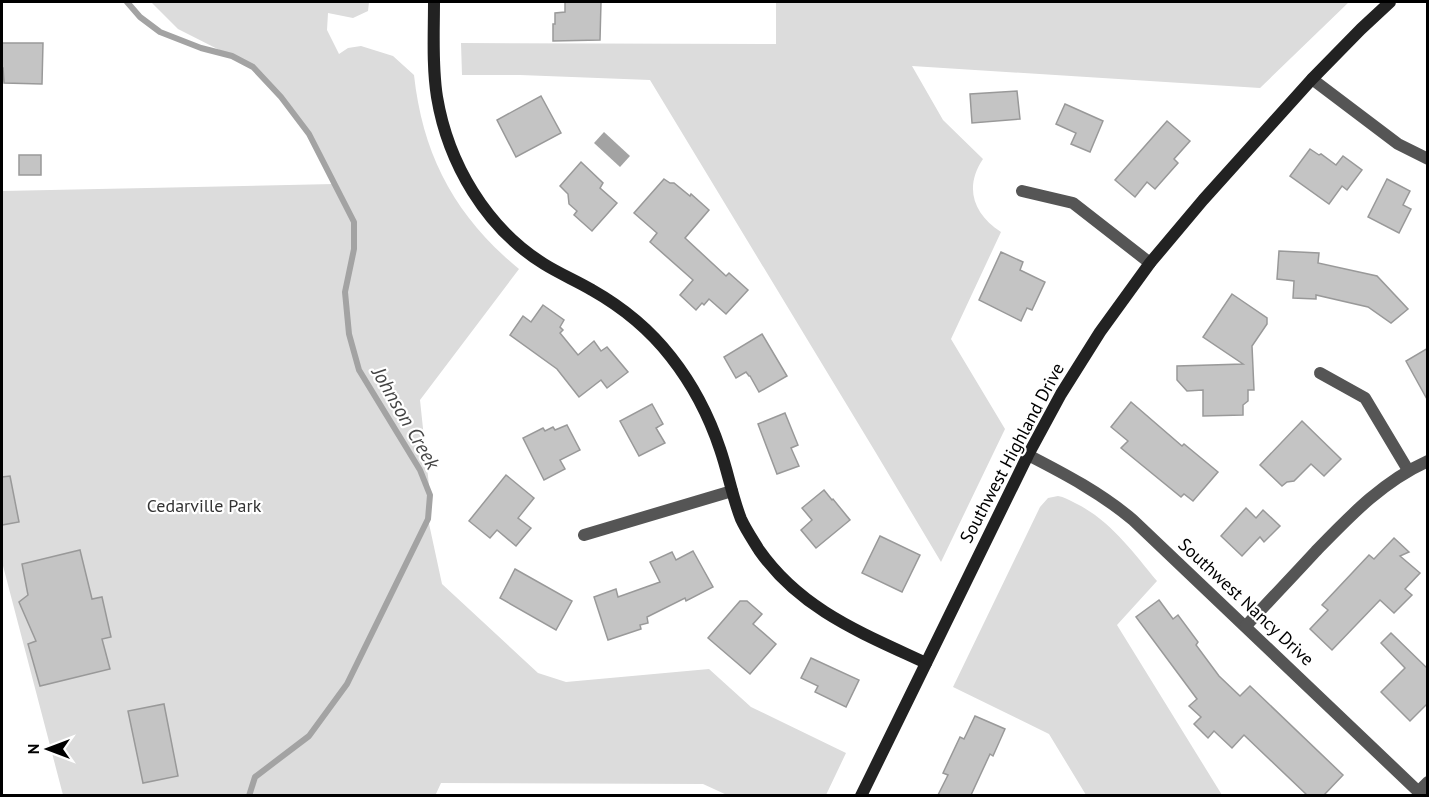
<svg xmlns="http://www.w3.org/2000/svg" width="1429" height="797" viewBox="0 0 1429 797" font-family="'PT Sans',sans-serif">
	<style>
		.green { fill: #dcdcdc }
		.water { fill: #a3a3a3 }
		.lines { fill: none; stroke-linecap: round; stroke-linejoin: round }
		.stream { stroke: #a3a3a3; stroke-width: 6 }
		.building { fill: #c4c4c4; stroke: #999; stroke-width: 1.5 }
		.street { stroke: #555; stroke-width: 12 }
		.secondary { stroke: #222; stroke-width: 12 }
		.labels { text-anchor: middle; stroke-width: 4.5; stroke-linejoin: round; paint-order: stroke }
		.street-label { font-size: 18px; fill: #000; stroke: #fff }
		.park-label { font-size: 18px; fill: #333; stroke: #fff }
		.water-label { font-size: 20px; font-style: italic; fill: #444; stroke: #fff }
	</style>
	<rect width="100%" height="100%" fill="#fff"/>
	<!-- green -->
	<g class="green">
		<path d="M 151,2 L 369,2 L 368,11 L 353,18 L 328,13 L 327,30 L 339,54 L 348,48 L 361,46 L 393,56 L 414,75 C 423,157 456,217 519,269 L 420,400 L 430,495 L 428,519 L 442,584 L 538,673 L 566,682 L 709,669 L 751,707 L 846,753 L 826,795 L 727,795 L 703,784 L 441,783 L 435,796 L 63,795 L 2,562 L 2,191 L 334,184 L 309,134 L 281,97 L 253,67 L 178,29 Z"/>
		<path d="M 776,2 L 1349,2 L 1260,88 L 912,66 L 943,120 L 983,159 C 964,187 973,214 1001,232 L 951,339 L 1005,429 L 941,562 L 876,453 L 650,80 L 520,75 L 462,75 L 461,43 L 776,44 Z"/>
		<path d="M 1058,496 C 1064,497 1069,500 1075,503 C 1110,520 1132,551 1157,581 L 1117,625 L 1222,795 L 1086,795 L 1049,734 L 953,687 L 1040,507 L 1048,498 Z"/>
	</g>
	<!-- water -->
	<path class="water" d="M 604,132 L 630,156 L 620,167 L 594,143 Z"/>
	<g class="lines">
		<!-- stream -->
		<path class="stream" d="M 127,2 L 140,17 L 160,32 L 201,48 L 232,56 L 253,67 L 281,97 L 309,134 L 354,222 L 354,249 L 345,292 L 349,334 L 359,370 L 420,470 L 430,495 L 428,519 L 347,684 L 309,736 L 255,777 L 249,796"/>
	</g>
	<!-- building -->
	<g class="building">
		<path d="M 565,2 L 601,2 L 600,40 L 553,41 L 553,24 L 555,24 L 555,13 L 565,12 Z"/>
		<path d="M 2,43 L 43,43 L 42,84 L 4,83 L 3,68 L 2,68 Z"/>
		<path d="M 1017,91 L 1020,119 L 972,123 L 970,94 Z"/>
		<path d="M 541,96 L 561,133 L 516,157 L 497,120 Z"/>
		<path d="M 1065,104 L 1103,121 L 1090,152 L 1071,144 L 1076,133 L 1056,124 Z"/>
		<path d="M 1167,121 L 1190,141 L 1174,159 L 1178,163 L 1155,189 L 1147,182 L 1135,197 L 1115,180 Z"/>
		<path d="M 1310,149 L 1319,155 L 1321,154 L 1336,165 L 1343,156 L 1362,170 L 1347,190 L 1342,186 L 1329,204 L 1290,176 Z"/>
		<rect x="19" y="155" width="22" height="20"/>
		<path d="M 581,162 L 603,183 L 600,188 L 617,203 L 592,231 L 574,215 L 577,211 L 569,204 L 568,194 L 560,186 Z"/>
		<path d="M 664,179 L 670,183 L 674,183 L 690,196 L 691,194 L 709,210 L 685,238 L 726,276 L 729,273 L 748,290 L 726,314 L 709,299 L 704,305 L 702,303 L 696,310 L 680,295 L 693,280 L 650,242 L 657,233 L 634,213 Z"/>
		<path d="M 1387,179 L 1410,191 L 1403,205 L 1411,209 L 1399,233 L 1368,217 Z"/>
		<path d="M 1279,251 L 1319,253 L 1318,263 L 1377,276 L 1408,309 L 1391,323 L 1368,307 L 1316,295 L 1316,299 L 1293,298 L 1294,281 L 1277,279 Z"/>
		<path d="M 1001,252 L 1023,262 L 1020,270 L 1045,282 L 1032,310 L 1027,308 L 1021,321 L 979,300 Z"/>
		<path d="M 1232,294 L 1267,318 L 1267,324 L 1252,346 L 1254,390 L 1248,390 L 1248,401 L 1243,405 L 1243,415 L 1203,416 L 1203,390 L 1187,391 L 1177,380 L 1177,366 L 1243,364 L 1203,337 Z"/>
		<path d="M 543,305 L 564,320 L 560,327 L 563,330 L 560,333 L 578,355 L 594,341 L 601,351 L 607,347 L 628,372 L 607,388 L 601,380 L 579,397 L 557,369 L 510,335 L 523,316 L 531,322 Z"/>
		<path d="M 762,334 L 787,376 L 759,392 L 750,376 L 749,376 L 746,372 L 736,378 L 724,357 Z"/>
		<path d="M 1428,348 L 1428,401 L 1406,361 Z"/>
		<path d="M 1131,402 L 1182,446 L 1184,444 L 1218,472 L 1193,501 L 1184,494 L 1181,497 L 1121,448 L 1128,441 L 1111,427 Z"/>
		<path d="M 652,404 L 663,424 L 656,428 L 665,443 L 639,456 L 620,421 Z"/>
		<path d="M 785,413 L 798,445 L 791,448 L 799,466 L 777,474 L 758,424 Z"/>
		<path d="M 1302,421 L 1341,459 L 1324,476 L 1311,464 L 1294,481 L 1287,482 L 1282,486 L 1260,465 Z"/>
		<path d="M 567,425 L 580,450 L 560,460 L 565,469 L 544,480 L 523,438 L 543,428 L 545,431 L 553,427 L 555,430 Z"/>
		<path d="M 506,475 L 534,498 L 518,518 L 531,528 L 516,546 L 497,530 L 490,538 L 469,521 Z"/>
		<path d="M 10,476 L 19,522 L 2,525 L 2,477 Z"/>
		<path d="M 824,490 L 832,500 L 833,499 L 850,520 L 816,548 L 801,530 L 812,520 L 802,508 Z"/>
		<path d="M 1246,508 L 1256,518 L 1263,510 L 1280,526 L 1264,542 L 1260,537 L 1242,556 L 1221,536 Z"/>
		<path d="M 880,536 L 920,555 L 902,592 L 862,573 Z"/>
		<path d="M 1394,538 L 1409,552 L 1400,556 L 1420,573 L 1405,589 L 1412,595 L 1394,613 L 1380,600 L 1332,650 L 1310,629 L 1328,610 L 1322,605 L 1369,555 L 1374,559 Z"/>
		<path d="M 80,550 L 92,599 L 102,597 L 111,637 L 102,639 L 110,669 L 40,686 L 28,644 L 36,641 L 19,602 L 28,595 L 22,564 Z"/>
		<path d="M 693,551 L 713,587 L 686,601 L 685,598 L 647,617 L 648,623 L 640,625 L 641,629 L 608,640 L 594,597 L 616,589 L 618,597 L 660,582 L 650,562 L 672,552 L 676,560 Z"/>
		<path d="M 515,569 L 572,601 L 556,630 L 500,598 Z"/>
		<path d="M 1159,600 L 1173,619 L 1178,615 L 1198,642 L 1196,645 L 1219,676 L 1240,696 L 1250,686 L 1343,775 L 1324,795 L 1307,795 L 1244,735 L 1232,748 L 1214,731 L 1208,738 L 1194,724 L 1201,717 L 1189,706 L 1197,699 L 1136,617 Z"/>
		<path d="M 740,601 L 747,601 L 762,614 L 753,624 L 776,644 L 750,674 L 708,638 Z"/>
		<path d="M 1391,633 L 1428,669 L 1428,703 L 1410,721 L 1381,692 L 1405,668 L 1381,643 Z"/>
		<path d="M 811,658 L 859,680 L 846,707 L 815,692 L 818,686 L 801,678 Z"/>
		<path d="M 164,704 L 178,776 L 143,783 L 128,711 Z"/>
		<path d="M 975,716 L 1005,729 L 993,756 L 990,754 L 971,795 L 938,795 L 948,775 L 943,773 L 960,737 L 964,739 Z"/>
	</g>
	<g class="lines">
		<!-- street -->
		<g class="street">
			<path d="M 1312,79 L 1398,144 L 1428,159"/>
			<path d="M 1022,191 L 1073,203 L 1150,263"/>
			<path d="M 1320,373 L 1365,398 L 1408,470"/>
			<path d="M 1028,455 C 1065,474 1101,493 1133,520 L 1423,796"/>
			<path d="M 584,535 L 732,491"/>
			<path d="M 1246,626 C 1269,601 1293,576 1316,551 C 1350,516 1383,481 1428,461"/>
			<path d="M 1419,791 L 1428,782"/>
		</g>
		<!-- secondary -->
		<g class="secondary">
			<path d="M 434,2 C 434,33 432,66 437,97 C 448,163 486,228 544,264 C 560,274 577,281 592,290 C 622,307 650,330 671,357 C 693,385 709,416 720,449 C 728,472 732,496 741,519 C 746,530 753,540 759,550 C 801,610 862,633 926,663"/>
			<path d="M 861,796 L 1028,455 L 1061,394 L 1100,332 L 1150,263 L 1203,200 L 1312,79 L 1361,29 L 1390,2"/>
		</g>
	</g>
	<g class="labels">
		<!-- street labels -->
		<g class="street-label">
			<text transform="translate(1012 453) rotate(-62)" y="6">Southwest Highland Drive</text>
			<text transform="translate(1246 602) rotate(43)" y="6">Southwest Nancy Drive</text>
		</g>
		<!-- park labels -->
		<g class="park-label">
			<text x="204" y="512">Cedarville Park</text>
		</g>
		<!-- water labels -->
		<g class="water-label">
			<text transform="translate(406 418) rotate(60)" y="7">Johnson Creek</text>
		</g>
	</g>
	<!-- border -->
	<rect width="1429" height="797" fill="none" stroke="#000000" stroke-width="6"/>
	<!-- north arrow -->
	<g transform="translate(48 749) rotate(270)" stroke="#ffffff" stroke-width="4.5" paint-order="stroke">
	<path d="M0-4.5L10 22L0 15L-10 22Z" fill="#000000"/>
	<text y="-9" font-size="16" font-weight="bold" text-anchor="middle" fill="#000000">N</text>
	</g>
</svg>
